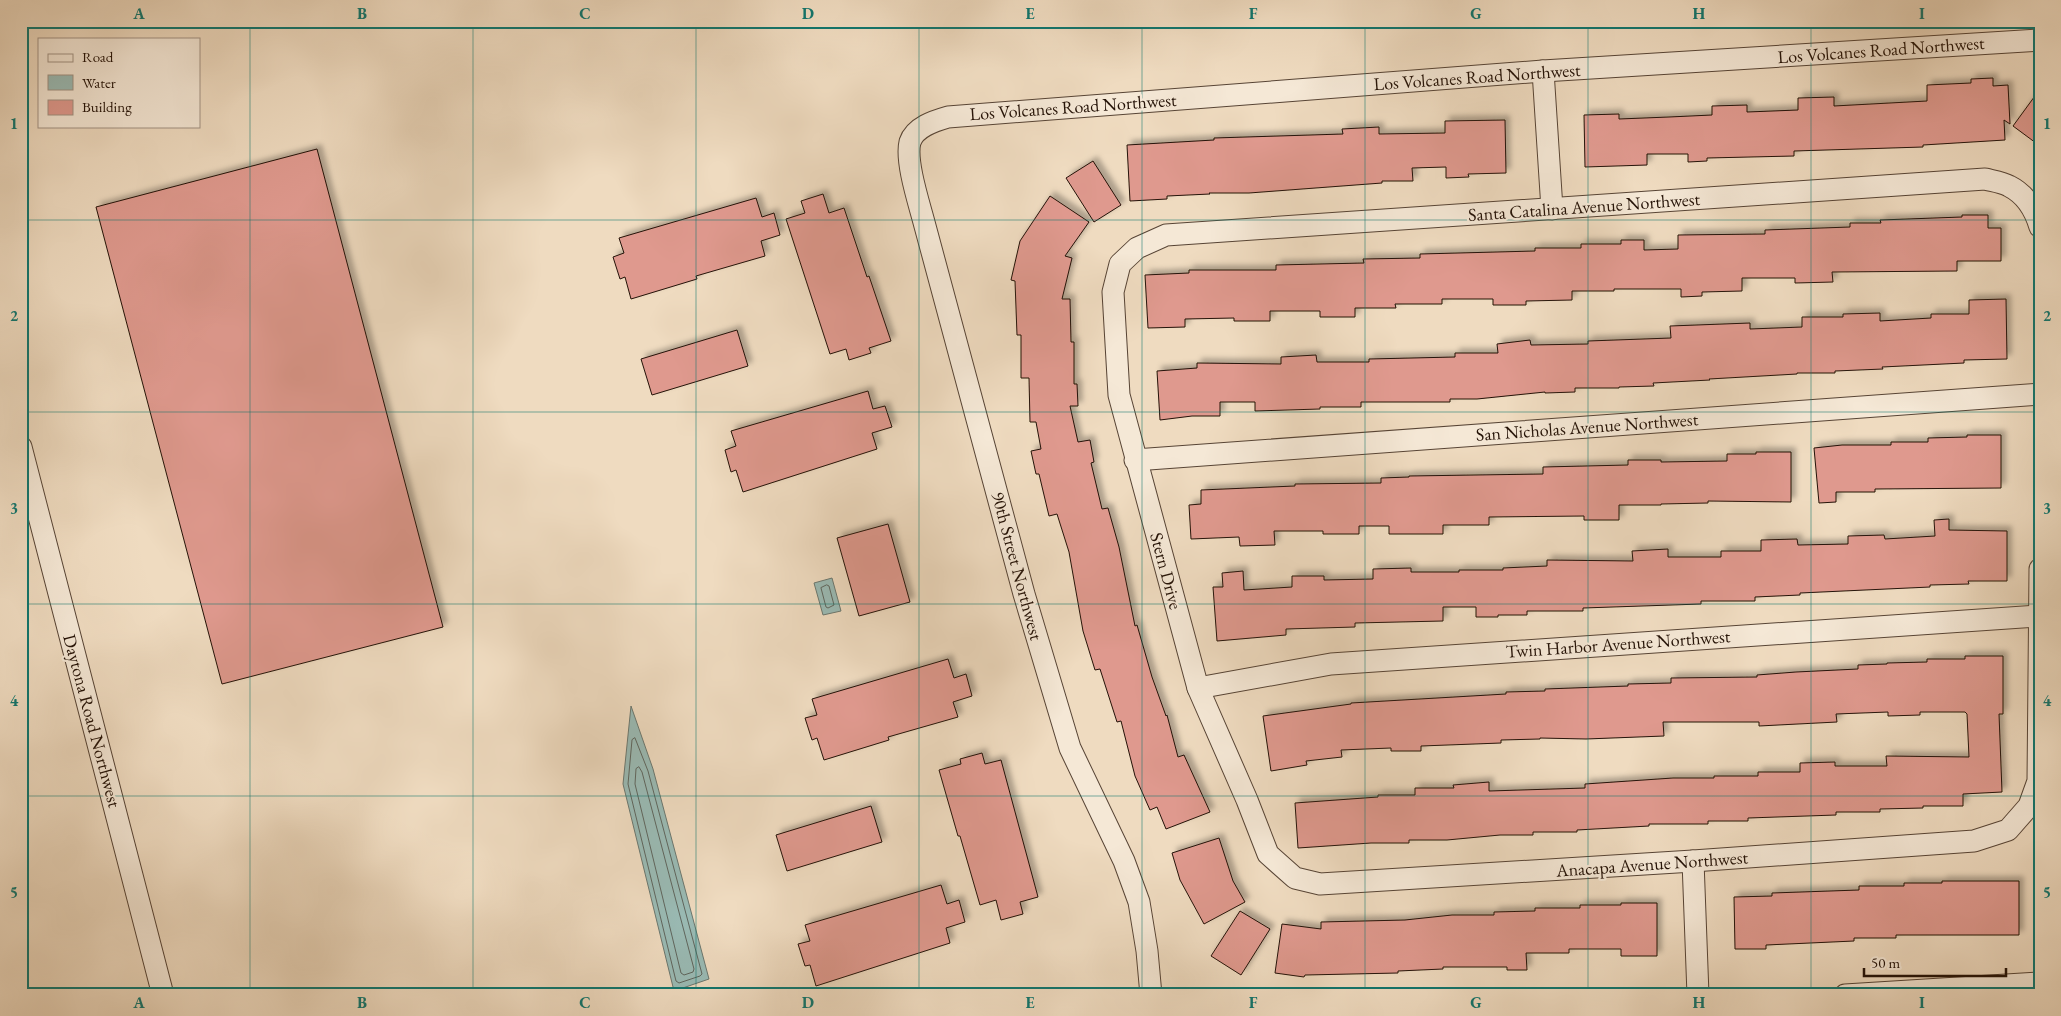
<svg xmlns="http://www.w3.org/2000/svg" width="2061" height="1016" viewBox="0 0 2061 1016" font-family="'EB Garamond',serif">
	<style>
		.water { fill: #9abbb5; stroke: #6b776f }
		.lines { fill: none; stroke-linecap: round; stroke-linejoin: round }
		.shore { stroke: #5f665e; stroke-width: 1 }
		.building { fill: #df998e; stroke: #241207; filter: url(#shadow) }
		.minor-casing { stroke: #574435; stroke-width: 23 }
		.minor { stroke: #f5e8d6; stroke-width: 21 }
		.grid { fill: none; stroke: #0f766e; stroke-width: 1; stroke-opacity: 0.55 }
		.labels { text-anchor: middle; stroke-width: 4.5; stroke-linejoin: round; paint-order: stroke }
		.street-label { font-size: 18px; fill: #241207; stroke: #f5e8d6 }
		.neatline { fill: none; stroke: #0f766e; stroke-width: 2 }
		.grid-label { font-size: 16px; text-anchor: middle; font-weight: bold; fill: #0f766e }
	</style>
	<defs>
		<filter id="shadow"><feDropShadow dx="4.5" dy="-4.5" stdDeviation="2.5" flood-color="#0004"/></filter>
	</defs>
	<rect width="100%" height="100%" fill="#efdbc0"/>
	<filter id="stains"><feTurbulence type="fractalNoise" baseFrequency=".004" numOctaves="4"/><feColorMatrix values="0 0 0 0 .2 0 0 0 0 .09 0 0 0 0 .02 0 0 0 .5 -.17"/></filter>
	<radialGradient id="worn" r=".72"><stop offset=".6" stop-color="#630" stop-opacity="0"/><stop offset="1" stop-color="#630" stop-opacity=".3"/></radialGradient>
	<!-- water -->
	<g class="water">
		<path d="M 832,578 L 841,611 L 823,615 L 814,583 Z"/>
		<path d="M 631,706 L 653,769 L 709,979 L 674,991 L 623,784 Z"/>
	</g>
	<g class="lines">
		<!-- shore -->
		<g class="shore">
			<path d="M 827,585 L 829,586 L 834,605 L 828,608 L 826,607 L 821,588 Z"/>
			<path d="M 635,738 L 648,771 L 702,974 L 700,976 L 679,983 L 676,981 L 628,784 L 632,740 Z"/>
			<path d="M 639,767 L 642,772 L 694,969 L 693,972 L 684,975 L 681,973 L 635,784 L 636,769 Z"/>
		</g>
	</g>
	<!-- building -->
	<g class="building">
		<path d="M 1993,78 L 1993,86 L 2008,85 L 2010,124 L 2004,120 L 2005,140 L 1923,145 L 1923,147 L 1794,151 L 1794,156 L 1707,158 L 1707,161 L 1688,162 L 1688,154 L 1647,154 L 1647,165 L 1585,167 L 1584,115 L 1619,114 L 1619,119 L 1669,117 L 1712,115 L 1712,106 L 1747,105 L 1747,112 L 1798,110 L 1798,98 L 1834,97 L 1834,106 L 1927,101 L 1927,85 L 1971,83 L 1971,79 Z"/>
		<path d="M 2040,89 L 2040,146 L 2013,126 Z"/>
		<path d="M 1505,120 L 1506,173 L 1468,174 L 1469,177 L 1446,178 L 1446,167 L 1412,168 L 1413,181 L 1382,181 L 1382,183 L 1249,193 L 1209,193 L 1210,194 L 1167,196 L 1167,199 L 1130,201 L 1127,145 L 1214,140 L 1214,138 L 1343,134 L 1342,129 L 1379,127 L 1379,134 L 1445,133 L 1445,121 Z"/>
		<path d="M 317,149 L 443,627 L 222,684 L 96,207 Z"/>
		<path d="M 1093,161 L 1121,205 L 1094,222 L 1066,178 Z"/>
		<path d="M 823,194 L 829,213 L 844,208 L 867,277 L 869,276 L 891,341 L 869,348 L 871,353 L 849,360 L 846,349 L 830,354 L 786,219 L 805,213 L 801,201 Z"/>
		<path d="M 1050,196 L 1089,222 L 1065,256 L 1072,258 L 1062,299 L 1070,299 L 1071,342 L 1074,342 L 1074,384 L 1077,384 L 1078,406 L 1070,406 L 1078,442 L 1090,440 L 1094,462 L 1091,463 L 1102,509 L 1108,508 L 1119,547 L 1135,626 L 1137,625 L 1152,677 L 1166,716 L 1167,715 L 1178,757 L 1184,755 L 1210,812 L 1166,829 L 1157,807 L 1150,810 L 1135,776 L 1121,721 L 1117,722 L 1100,669 L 1095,670 L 1083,631 L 1069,552 L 1057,514 L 1049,516 L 1039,474 L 1036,474 L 1031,451 L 1041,449 L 1036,422 L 1030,422 L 1029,378 L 1021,378 L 1021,335 L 1017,335 L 1015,281 L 1011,280 L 1020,241 Z"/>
		<path d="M 756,198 L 762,217 L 774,213 L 780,235 L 761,241 L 765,256 L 696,276 L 697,279 L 631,299 L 625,277 L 620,279 L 613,257 L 624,253 L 619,238 Z"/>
		<path d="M 1962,215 L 1988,215 L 1988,228 L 2001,228 L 2001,261 L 1957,261 L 1957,271 L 1832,272 L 1833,282 L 1795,283 L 1795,278 L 1742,278 L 1742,291 L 1702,292 L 1702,296 L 1681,297 L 1681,289 L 1614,289 L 1614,291 L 1572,291 L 1572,300 L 1526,301 L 1526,305 L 1493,305 L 1493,299 L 1442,299 L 1442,304 L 1395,304 L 1396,308 L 1355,308 L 1355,317 L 1320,317 L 1320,311 L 1270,311 L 1270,321 L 1234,321 L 1234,318 L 1185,319 L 1185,327 L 1148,328 L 1145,275 L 1189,273 L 1189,270 L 1276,270 L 1276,265 L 1364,263 L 1363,259 L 1420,258 L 1420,254 L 1535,251 L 1535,248 L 1581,248 L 1581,244 L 1621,244 L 1621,240 L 1644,240 L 1644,250 L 1678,249 L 1678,235 L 1765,234 L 1765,230 L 1850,227 L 1850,223 L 1881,223 L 1880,220 L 1962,217 Z"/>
		<path d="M 2006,299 L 2007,359 L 1964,360 L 1964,363 L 1882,367 L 1883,369 L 1835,371 L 1835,373 L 1797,373 L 1797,374 L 1709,379 L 1710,380 L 1653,383 L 1654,386 L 1619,387 L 1619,388 L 1575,388 L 1575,392 L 1545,393 L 1545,392 L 1477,399 L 1450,399 L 1450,402 L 1361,402 L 1361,407 L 1320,407 L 1320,409 L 1255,411 L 1255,402 L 1220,402 L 1220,416 L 1192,416 L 1160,420 L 1157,371 L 1197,368 L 1197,363 L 1281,364 L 1281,357 L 1316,355 L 1317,362 L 1369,362 L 1369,359 L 1455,357 L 1455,353 L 1498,353 L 1497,344 L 1530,340 L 1531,345 L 1588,344 L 1588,341 L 1671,338 L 1670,326 L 1750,323 L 1750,329 L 1802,327 L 1802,317 L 1843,317 L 1843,314 L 1880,313 L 1880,321 L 1931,318 L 1931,314 L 1969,314 L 1969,300 Z"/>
		<path d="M 737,330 L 748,366 L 652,395 L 641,359 Z"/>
		<path d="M 868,391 L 873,409 L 885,406 L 892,427 L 872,433 L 877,449 L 743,492 L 736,470 L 731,472 L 725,450 L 736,446 L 731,431 Z"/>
		<path d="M 1967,435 L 2001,435 L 2001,488 L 1875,489 L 1875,492 L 1836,492 L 1836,502 L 1819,503 L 1814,448 L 1842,445 L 1891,445 L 1891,442 L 1928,442 L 1928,438 L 1967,437 Z"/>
		<path d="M 1756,452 L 1791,452 L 1791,502 L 1708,501 L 1708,503 L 1661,504 L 1661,505 L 1619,505 L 1619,520 L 1584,520 L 1584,516 L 1489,517 L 1489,525 L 1443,525 L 1443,534 L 1389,534 L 1389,526 L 1359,526 L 1359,534 L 1323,534 L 1323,531 L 1274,531 L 1275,545 L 1240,546 L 1239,537 L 1191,539 L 1189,505 L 1201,504 L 1201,490 L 1295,486 L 1295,484 L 1381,483 L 1381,478 L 1409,477 L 1409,476 L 1543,474 L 1543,467 L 1628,465 L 1628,460 L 1661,460 L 1661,462 L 1727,461 L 1727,454 L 1756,454 Z"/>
		<path d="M 1949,519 L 1949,530 L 2007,531 L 2007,581 L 1968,581 L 1969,584 L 1930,585 L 1930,587 L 1800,593 L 1800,595 L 1755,597 L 1755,601 L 1701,601 L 1701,604 L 1583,608 L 1583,611 L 1527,611 L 1527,615 L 1498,615 L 1498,617 L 1476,617 L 1476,607 L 1443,607 L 1443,621 L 1355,623 L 1355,627 L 1286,629 L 1286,635 L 1217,641 L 1213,587 L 1223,587 L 1222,573 L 1243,571 L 1244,590 L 1292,587 L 1292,576 L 1324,576 L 1324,580 L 1373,579 L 1373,569 L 1411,568 L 1411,572 L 1459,572 L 1459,570 L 1503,570 L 1503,568 L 1547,566 L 1547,560 L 1633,561 L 1632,551 L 1668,549 L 1668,557 L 1721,557 L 1721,551 L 1761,551 L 1761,540 L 1797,539 L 1798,545 L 1848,544 L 1848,536 L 1884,535 L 1885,539 L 1935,536 L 1934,520 Z"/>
		<path d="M 888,524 L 910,602 L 859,616 L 837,538 Z"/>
		<path d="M 1965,656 L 2003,656 L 2003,714 L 1999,714 L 2002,792 L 1963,794 L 1963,806 L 1923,806 L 1923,808 L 1880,809 L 1880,812 L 1836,812 L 1836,815 L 1748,818 L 1748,821 L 1708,821 L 1708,824 L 1649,824 L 1649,826 L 1577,830 L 1577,832 L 1533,832 L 1533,835 L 1500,835 L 1447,840 L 1409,840 L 1409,843 L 1371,843 L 1298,848 L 1295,803 L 1378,797 L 1378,795 L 1415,795 L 1415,788 L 1454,788 L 1453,785 L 1489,782 L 1489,791 L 1585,788 L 1585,784 L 1673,778 L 1714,778 L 1714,776 L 1758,776 L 1758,772 L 1800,772 L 1800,763 L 1835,762 L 1835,766 L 1887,766 L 1886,756 L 1969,757 L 1967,714 L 1965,712 L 1920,712 L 1920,715 L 1888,716 L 1888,712 L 1836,714 L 1837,722 L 1759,726 L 1759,722 L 1663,722 L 1664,736 L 1586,739 L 1540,738 L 1540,739 L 1501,740 L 1501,743 L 1421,746 L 1421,751 L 1391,751 L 1391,748 L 1341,750 L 1342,757 L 1306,761 L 1307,765 L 1271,771 L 1263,716 L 1351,704 L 1351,703 L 1506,694 L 1506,692 L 1545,691 L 1545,689 L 1628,686 L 1628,684 L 1671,683 L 1671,678 L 1757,677 L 1757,675 L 1796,672 L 1858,669 L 1858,665 L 1887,664 L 1887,663 L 1927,662 L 1927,659 L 1965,659 Z"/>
		<path d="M 948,659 L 954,678 L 966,674 L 972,696 L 953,702 L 958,717 L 888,737 L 889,740 L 824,760 L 817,738 L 812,740 L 805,718 L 817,715 L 812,699 Z"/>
		<path d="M 982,753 L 985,764 L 1001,760 L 1038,897 L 1020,902 L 1023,914 L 1001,920 L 996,900 L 980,905 L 960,836 L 958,836 L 939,770 L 961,764 L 960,759 Z"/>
		<path d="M 871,806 L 882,842 L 787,871 L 776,835 Z"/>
		<path d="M 1219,838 L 1233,881 L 1245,902 L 1204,924 L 1180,880 L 1172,853 Z"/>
		<path d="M 1942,881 L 2019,881 L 2019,935 L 1896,935 L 1896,938 L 1854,938 L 1854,941 L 1766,945 L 1766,949 L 1735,949 L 1734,897 L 1772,896 L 1772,893 L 1859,890 L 1859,886 L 1904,886 L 1904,883 L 1942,883 Z"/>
		<path d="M 941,885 L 947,904 L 959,900 L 965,922 L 946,928 L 950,943 L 816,986 L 810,965 L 805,966 L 798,944 L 810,941 L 805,925 Z"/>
		<path d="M 1621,903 L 1657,903 L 1657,956 L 1621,956 L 1621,949 L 1569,949 L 1569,953 L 1526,953 L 1527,970 L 1507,970 L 1507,967 L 1443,967 L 1443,969 L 1398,971 L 1398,973 L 1305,975 L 1304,977 L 1275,973 L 1282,924 L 1321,929 L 1321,922 L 1405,920 L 1452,915 L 1494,915 L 1494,912 L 1535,911 L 1535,908 L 1580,908 L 1580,905 L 1621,905 Z"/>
		<path d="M 1240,911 L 1270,929 L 1241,975 L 1211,956 Z"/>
	</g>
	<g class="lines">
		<!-- minor casing -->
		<g class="minor-casing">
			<g id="minor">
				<path d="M 1543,71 L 1552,209"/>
				<path d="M 2040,227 C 2035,210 2025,194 2009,186 C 2002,182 1993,181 1985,179 L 1166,235 L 1137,248 L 1120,264 L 1113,292 L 1119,395 L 1198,688 L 1247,800 L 1268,854 L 1295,878 L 1320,884 L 1693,861 L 1974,841 L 2008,830 L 2029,806 L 2038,781 L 2040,569"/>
				<path d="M 21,447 L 163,995"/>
				<path d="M 1135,460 L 2040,394"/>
				<path d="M 1198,688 L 1331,664 L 2039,616"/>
				<path d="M 1693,861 L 1698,995"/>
				<path d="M 1151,995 L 1147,951 L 1139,902 L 1124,861 L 1070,748 L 1024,594 L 925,226 C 920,206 905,162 910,142 C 915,127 934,121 948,117 L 1543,71 L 2040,40"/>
				<path d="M 1845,995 L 2040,983"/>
			</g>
		</g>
		<!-- minor -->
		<use href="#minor" class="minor"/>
	</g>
	<!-- grid -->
	<path class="grid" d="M 250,21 L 250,995M 473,21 L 473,995M 696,21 L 696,995M 919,21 L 919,995M 1142,21 L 1142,995M 1365,21 L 1365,995M 1588,21 L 1588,995M 1811,21 L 1811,995M 21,220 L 2040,220M 21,412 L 2040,412M 21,604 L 2040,604M 21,796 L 2040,796"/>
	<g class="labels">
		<!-- street labels -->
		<g class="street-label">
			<text transform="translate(1881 50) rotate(-4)" y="6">Los Volcanes Road Northwest</text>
			<text transform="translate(1477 77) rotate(-4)" y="6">Los Volcanes Road Northwest</text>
			<text transform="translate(1073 107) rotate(-4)" y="6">Los Volcanes Road Northwest</text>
			<text transform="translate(1584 207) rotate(-4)" y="6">Santa Catalina Avenue Northwest</text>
			<text transform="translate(1587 427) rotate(-4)" y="6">San Nicholas Avenue Northwest</text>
			<text transform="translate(1017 566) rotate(75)" y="6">90th Street Northwest</text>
			<text transform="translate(1166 571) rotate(75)" y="6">Stern Drive</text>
			<text transform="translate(1618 644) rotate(-4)" y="6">Twin Harbor Avenue Northwest</text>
			<text transform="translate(92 721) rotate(75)" y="6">Daytona Road Northwest</text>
			<text transform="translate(1652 864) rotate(-4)" y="6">Anacapa Avenue Northwest</text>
		</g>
	</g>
	<!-- margin -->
	<rect width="2061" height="1016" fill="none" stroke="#efdbc0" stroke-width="55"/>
	<!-- legend -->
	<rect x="38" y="38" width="162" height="90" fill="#f5e8d6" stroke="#a19283"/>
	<rect x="48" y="54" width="25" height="8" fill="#f5e8d6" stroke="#a19283"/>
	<text x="82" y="62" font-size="15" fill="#241207">Road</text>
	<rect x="48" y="75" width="25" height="15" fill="#9abbb5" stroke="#a19283"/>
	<text x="82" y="88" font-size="15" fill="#241207">Water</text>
	<rect x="48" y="100" width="25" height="15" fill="#df998e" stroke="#a19283"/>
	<text x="82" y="112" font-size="15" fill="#241207">Building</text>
	<!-- scale -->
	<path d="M1864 968v8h142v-8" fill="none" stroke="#241207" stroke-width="2.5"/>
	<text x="1871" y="968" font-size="15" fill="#241207" stroke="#f5e8d6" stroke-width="4" paint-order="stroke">50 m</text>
	<rect x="28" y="28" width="2006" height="960" class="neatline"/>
	<g class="grid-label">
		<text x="139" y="19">A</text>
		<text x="362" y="19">B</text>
		<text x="585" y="19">C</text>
		<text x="808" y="19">D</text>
		<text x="1030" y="19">E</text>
		<text x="1253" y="19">F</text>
		<text x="1476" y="19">G</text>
		<text x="1699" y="19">H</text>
		<text x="1922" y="19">I</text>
		<text x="14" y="129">1</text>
		<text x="2047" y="129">1</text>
		<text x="14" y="321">2</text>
		<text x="2047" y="321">2</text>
		<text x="14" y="514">3</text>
		<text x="2047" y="514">3</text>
		<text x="14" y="706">4</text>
		<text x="2047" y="706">4</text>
		<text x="14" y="898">5</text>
		<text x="2047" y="898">5</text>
		<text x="139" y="1008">A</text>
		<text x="362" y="1008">B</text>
		<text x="585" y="1008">C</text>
		<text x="808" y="1008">D</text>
		<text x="1030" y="1008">E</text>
		<text x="1253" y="1008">F</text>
		<text x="1476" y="1008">G</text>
		<text x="1699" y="1008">H</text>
		<text x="1922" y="1008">I</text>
	</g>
	<rect width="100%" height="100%" filter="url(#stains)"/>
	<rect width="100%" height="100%" fill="url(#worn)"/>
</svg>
